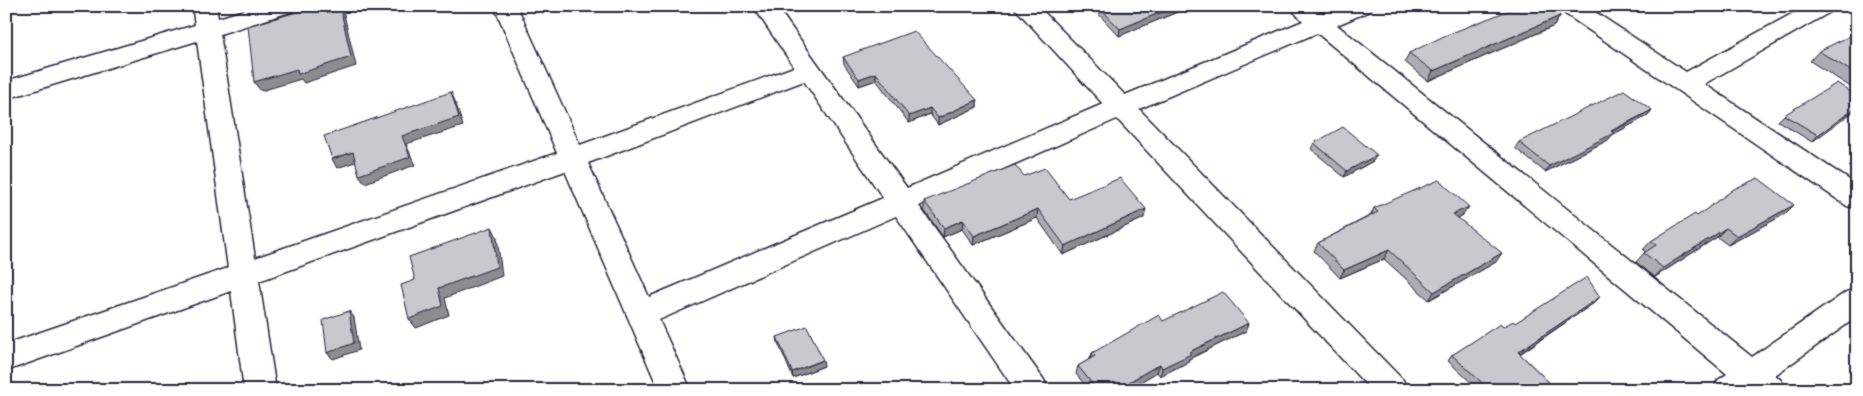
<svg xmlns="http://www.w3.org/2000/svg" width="1863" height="396" viewBox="0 0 1863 396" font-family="'Balsamiq Sans',sans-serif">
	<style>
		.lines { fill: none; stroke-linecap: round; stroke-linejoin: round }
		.minor-casing { stroke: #22223b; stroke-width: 3 }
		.minor { fill: #fff; fill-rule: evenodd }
		.wall { fill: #acacb2; stroke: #22223b }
		.shaded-wall { fill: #8c8c91; stroke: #22223b }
		.building { fill: #c8c8cf; stroke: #22223b }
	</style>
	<rect width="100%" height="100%" fill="#fff"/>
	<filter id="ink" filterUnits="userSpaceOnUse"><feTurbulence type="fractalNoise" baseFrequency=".02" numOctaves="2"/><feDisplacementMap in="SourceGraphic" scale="10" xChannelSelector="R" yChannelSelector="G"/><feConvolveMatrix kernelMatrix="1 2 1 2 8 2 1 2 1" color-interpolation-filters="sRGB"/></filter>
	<g filter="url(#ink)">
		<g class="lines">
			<!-- minor casing -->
			<g class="minor-casing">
				<g id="minor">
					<path d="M 192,6 L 216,6 L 218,18 L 258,6 L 296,6 L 293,11 L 220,34 L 255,258 L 557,153 L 494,6 L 517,6 L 580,145 L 794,67 L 753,6 L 776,6 L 907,188 L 1103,104 L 1013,6 L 1038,6 L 1125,95 L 1303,21 L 1288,6 L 1314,6 L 1323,13 L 1340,6 L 1373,6 L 1370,11 L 1337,25 L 1752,357 L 1846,292 L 1857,289 L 1857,317 L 1775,375 L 1781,380 L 1786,390 L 1713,390 L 1718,380 L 1727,374 L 1317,33 L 1139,109 L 1403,380 L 1408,390 L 1371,390 L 1117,119 L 919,206 L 1044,380 L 1049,390 L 1015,390 L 896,216 L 659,320 L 691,390 L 659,390 L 565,171 L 259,281 L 276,390 L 244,390 L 231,291 L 6,371 L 6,344 L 228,268 L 197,41 L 6,99 L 6,81 L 195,25 ZM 804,81 L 883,198 L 649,297 L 588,163 Z"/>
					<path d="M 1558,6 L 1586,6 L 1686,72 L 1806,6 L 1835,6 L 1832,11 L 1704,84 L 1857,185 L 1857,209 L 1847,206 L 1561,11 Z"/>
				</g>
			</g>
			<!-- minor -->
			<use href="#minor" class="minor"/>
		</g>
		<!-- wall -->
		<g class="wall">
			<path d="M 1091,6 L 1192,6 L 1119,36 Z"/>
			<path d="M 1560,16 L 1554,26 L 1428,81 L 1405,62 L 1409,53 Z"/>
			<path d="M 1857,36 L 1857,91 L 1810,61 L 1819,51 Z"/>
			<path d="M 843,57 L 977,100 L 977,107 L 938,125 L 930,114 L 909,123 L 876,80 L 859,86 L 844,64 Z"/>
			<path d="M 1857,96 L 1812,142 L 1778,121 L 1784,115 Z"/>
			<path d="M 1652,110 L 1647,116 L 1612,135 L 1608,140 L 1545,172 L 1515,148 L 1519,142 Z"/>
			<path d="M 1314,143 L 1373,161 L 1344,177 L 1311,149 Z"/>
			<path d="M 1024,176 L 1069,199 L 1144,218 L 1063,255 L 1037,218 L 973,245 L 962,229 L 943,237 L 924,210 L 924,201 Z"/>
			<path d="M 1794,205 L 1785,214 L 1728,245 L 1717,237 L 1655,277 L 1636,262 L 1645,252 L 1643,250 L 1651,241 L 1697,216 Z"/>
			<path d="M 1374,208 L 1463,215 L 1458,218 L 1496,262 L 1429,300 L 1384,259 L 1340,278 L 1314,251 L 1318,243 L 1371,215 Z"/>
			<path d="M 1594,303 L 1520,354 L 1557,390 L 1479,390 L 1448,361 L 1452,355 L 1503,327 L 1515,323 Z"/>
			<path d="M 1163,321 L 1249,323 L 1246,331 L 1189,359 L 1188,362 L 1160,376 L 1157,372 L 1127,390 L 1089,390 L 1076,374 L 1078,366 L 1090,359 L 1092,353 Z"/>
			<path d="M 777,337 L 824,366 L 793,378 L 778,343 Z"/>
		</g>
		<!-- shaded-wall -->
		<g class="shaded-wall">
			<path d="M 340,6 L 342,6 L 343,10 L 356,66 L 304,83 L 301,79 L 261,91 L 254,82 Z"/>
			<path d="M 1176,6 L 1192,6 L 1119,36 L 1120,29 Z"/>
			<path d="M 1560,16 L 1554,26 L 1428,81 L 1433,71 Z"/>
			<path d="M 876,73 L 876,80 L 859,86 L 859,79 Z"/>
			<path d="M 451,92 L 455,101 L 463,126 L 406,144 L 415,165 L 365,183 L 359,175 Z"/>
			<path d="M 977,100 L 977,107 L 938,125 L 938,118 Z"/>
			<path d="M 1857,107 L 1857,109 L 1812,142 L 1818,135 Z"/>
			<path d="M 930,108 L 930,114 L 909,123 L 909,116 Z"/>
			<path d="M 1652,110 L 1647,116 L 1612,135 L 1608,140 L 1545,172 L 1549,166 Z"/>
			<path d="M 353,152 L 358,161 L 337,168 L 332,159 Z"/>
			<path d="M 1377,155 L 1373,161 L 1344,177 L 1347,171 Z"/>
			<path d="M 1794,205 L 1785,214 L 1728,245 L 1737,236 Z"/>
			<path d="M 1469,207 L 1463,215 L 1448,223 L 1453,214 Z"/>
			<path d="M 1038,209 L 1037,218 L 973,245 L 974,236 Z"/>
			<path d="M 1146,209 L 1144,218 L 1063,255 L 1065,246 Z"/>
			<path d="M 963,220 L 962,229 L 943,237 L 944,228 Z"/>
			<path d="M 492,227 L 497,237 L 502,276 L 445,298 L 449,315 L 416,328 L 409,319 L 439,288 Z"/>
			<path d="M 1726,228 L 1717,237 L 1655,277 L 1663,268 Z"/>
			<path d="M 1389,250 L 1384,259 L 1340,278 L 1344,270 Z"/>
			<path d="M 1502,253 L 1496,262 L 1429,300 L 1434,292 Z"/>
			<path d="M 6,266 L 10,269 L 10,324 L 6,325 Z"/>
			<path d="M 1600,297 L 1594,303 L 1513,358 L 1518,352 Z"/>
			<path d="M 349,311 L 354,317 L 359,350 L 333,359 L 327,353 Z"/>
			<path d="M 1249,323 L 1246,331 L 1189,359 L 1188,362 L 1160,376 L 1162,368 L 1189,352 Z"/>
			<path d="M 823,360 L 824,366 L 793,378 L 792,372 Z"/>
			<path d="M 1160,364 L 1157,372 L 1127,390 L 1115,390 Z"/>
		</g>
		<!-- building -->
		<g class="building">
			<path d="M 318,6 L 340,6 L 351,57 L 298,74 L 297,69 L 254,82 L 248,26 Z"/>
			<path d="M 1098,6 L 1176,6 L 1120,29 Z"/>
			<path d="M 1520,6 L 1556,6 L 1560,16 L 1433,71 L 1409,53 L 1444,36 Z"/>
			<path d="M 914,31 L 977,100 L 938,118 L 930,108 L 909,116 L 876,73 L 859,79 L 843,57 Z"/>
			<path d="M 1854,34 L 1857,36 L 1857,75 L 1819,51 Z"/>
			<path d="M 1837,83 L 1857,96 L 1857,107 L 1818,135 L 1784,115 Z"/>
			<path d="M 1624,90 L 1652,110 L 1611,131 L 1614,133 L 1549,166 L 1519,142 Z"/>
			<path d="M 451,92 L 459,117 L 402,136 L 410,157 L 359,175 L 353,152 L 332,159 L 324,136 Z"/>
			<path d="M 1343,127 L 1377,155 L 1347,171 L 1314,143 Z"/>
			<path d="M 1015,165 L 1024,176 L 1045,168 L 1069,199 L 1120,178 L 1146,209 L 1065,246 L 1038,209 L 974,236 L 963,220 L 944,228 L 924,201 Z"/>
			<path d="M 1758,178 L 1794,205 L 1737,236 L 1726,228 L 1663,268 L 1644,253 L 1656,245 L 1651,241 L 1695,214 L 1697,216 L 1734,189 Z"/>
			<path d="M 1439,180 L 1469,207 L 1453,214 L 1502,253 L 1434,292 L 1389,250 L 1344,270 L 1318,243 L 1378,212 L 1374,208 Z"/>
			<path d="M 492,227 L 497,267 L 439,288 L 443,306 L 409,319 L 401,285 L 415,280 L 409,257 Z"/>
			<path d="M 1587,277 L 1600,297 L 1518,352 L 1557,390 L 1490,390 L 1452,355 L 1500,324 L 1503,327 L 1513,321 L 1515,323 Z"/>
			<path d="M 1223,292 L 1249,323 L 1189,352 L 1191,354 L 1162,368 L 1160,364 L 1115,390 L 1097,390 L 1078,366 L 1095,356 L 1092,353 L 1159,315 L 1163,321 Z"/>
			<path d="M 349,311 L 354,343 L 327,353 L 323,320 Z"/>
			<path d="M 807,326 L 823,360 L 792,372 L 777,337 Z"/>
		</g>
	</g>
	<!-- margin -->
	<rect width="1863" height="396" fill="none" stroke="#fff" stroke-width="25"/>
	<rect x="12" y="12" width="1838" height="371" fill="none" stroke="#22223b" stroke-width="2" filter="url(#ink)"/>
</svg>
